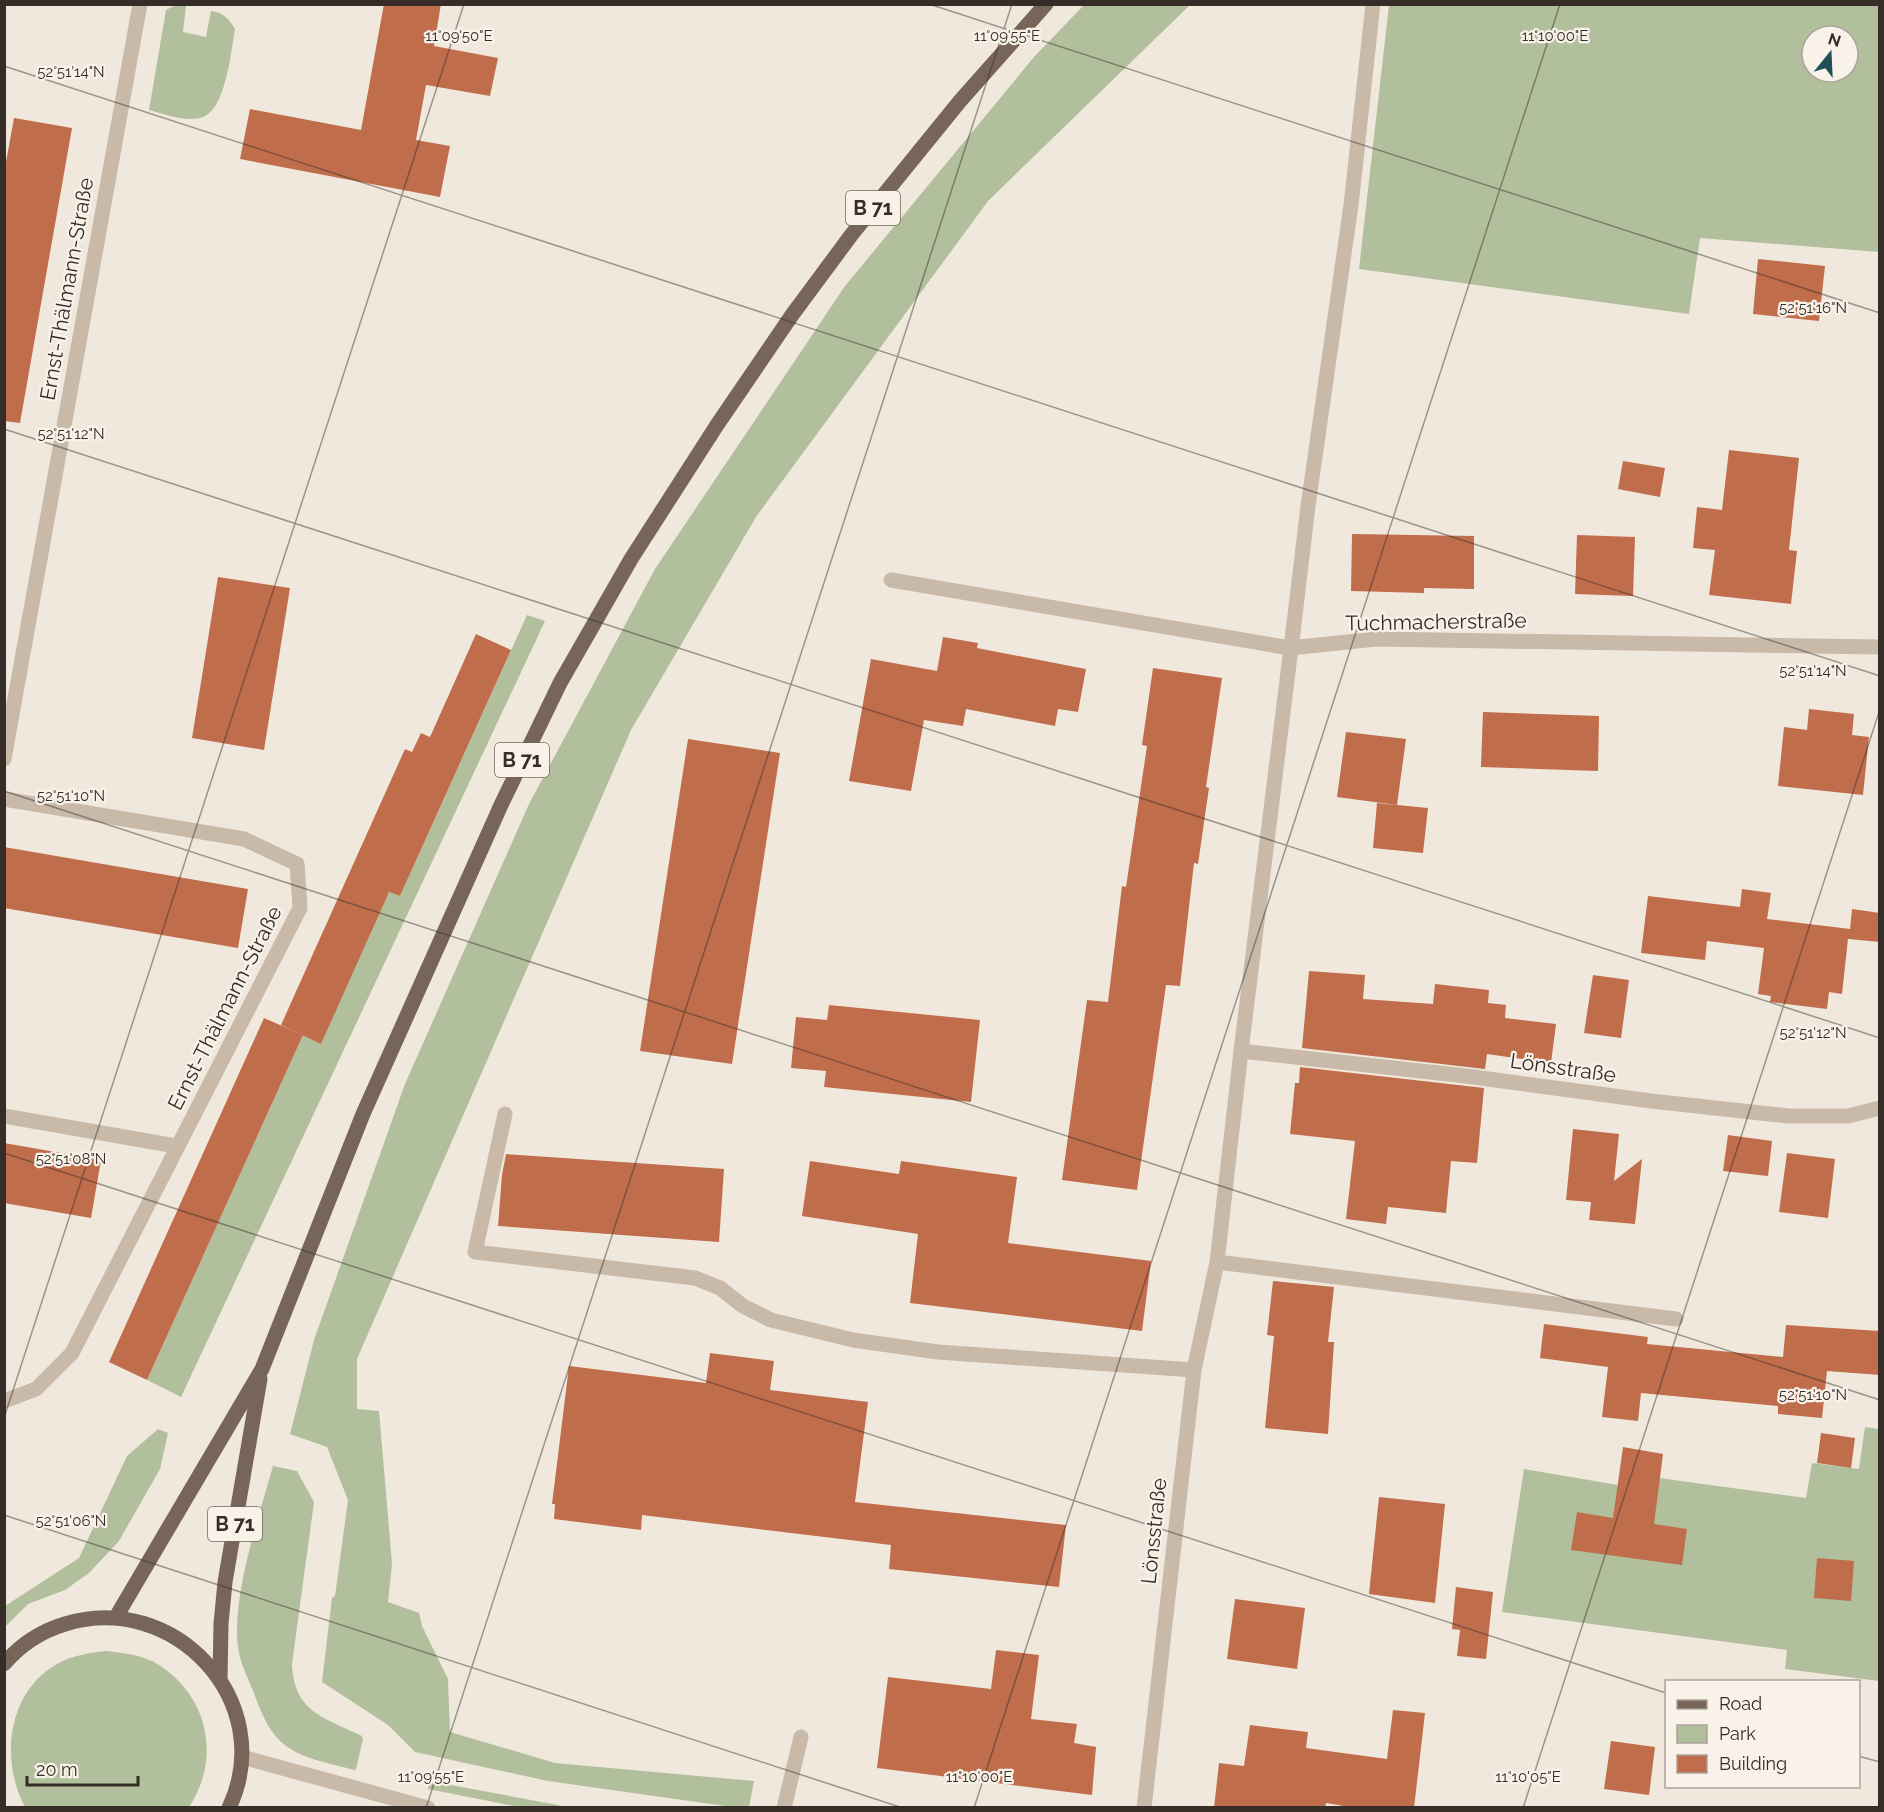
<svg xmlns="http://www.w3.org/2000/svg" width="1884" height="1812" viewBox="0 0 1884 1812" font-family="Raleway,sans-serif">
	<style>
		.green { fill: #b2bf9d; fill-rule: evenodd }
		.building { fill: #c06d4c }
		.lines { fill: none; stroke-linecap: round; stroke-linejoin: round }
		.service { stroke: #c8b9a9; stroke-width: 15 }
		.minor { stroke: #c8b9a9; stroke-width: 15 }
		.primary { stroke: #77655a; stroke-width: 15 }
		.ticks { fill: none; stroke: #362d29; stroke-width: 1.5; stroke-opacity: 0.45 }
		.labels { text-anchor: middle; stroke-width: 4.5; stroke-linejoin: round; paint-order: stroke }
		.shield { fill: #f9f2e9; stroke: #706863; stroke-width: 1.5 }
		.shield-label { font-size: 20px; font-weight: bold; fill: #362d29 }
		.street-label { font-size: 21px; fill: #362d29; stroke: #f9f2e9 }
		.ticks-label { font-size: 15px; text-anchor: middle; fill: #362d29; stroke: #f9f2e9; stroke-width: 4.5; stroke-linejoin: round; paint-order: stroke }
	</style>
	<rect width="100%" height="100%" fill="#f1e8dd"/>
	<!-- green -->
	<g class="green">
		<path d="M 176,5 L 186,6 L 183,32 L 206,37 L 211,11 C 224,13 228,18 235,29 C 231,50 226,113 200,118 C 184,122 164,114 149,110 L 166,10 Z"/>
		<path d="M 1084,5 L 1190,5 L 988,201 L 756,517 L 631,730 L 357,1359 L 357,1409 L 379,1411 L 392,1564 L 388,1602 L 419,1613 L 422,1626 L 448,1679 L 450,1732 L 555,1763 L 754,1781 L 749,1807 L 732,1807 L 548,1781 L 415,1752 L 388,1725 L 322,1682 L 332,1598 L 335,1596 L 348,1500 L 327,1447 L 290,1434 L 314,1340 L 405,1084 L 529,804 L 655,569 L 845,286 L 1034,57 Z"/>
		<path d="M 1389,5 L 1879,5 L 1879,252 L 1700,238 L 1689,314 L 1359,269 ZM 1812,36 L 1848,36 L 1848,72 L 1812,72 Z"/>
		<path d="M 527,615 L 545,621 L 181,1397 L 147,1380 L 303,1035 L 389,892 L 400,896 Z"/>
		<path d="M 1865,1427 L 1879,1429 L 1879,1681 L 1785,1669 L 1787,1650 L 1502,1612 L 1524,1469 L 1618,1485 L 1659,1478 L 1806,1498 L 1812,1463 L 1859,1469 Z"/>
		<path d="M 158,1429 L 168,1433 L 160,1469 L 119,1541 L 89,1573 L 65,1590 L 28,1604 L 5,1627 L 5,1606 L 79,1558 L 127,1456 Z"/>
		<path d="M 273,1466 L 297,1471 L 314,1502 L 292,1664 C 294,1712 323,1717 362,1736 L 363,1739 L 356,1769 L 354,1770 C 333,1764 307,1760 289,1748 C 270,1735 263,1717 255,1696 C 250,1682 242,1668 239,1653 C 229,1603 259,1516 273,1466 Z"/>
		<path d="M 106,1651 C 124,1653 144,1655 159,1665 C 209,1697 221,1759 189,1807 L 25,1807 C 0,1761 7,1692 57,1664 C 73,1655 89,1653 106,1651 Z"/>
		<path d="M 429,1781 L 563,1806 L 571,1807 L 519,1807 L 428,1789 Z"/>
	</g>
	<!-- building -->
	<g class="building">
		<path d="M 384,4 L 441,4 L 434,46 L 498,58 L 490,96 L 426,85 L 416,140 L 450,146 L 440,197 L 240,159 L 250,109 L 361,130 Z"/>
		<path d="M 14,118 L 72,128 L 20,423 L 4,421 L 4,173 Z"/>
		<path d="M 1758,259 L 1825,266 L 1819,321 L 1753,314 Z"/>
		<path d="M 1729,450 L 1799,458 L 1789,550 L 1797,551 L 1791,604 L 1709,595 L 1715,550 L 1693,548 L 1697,507 L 1722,510 Z"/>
		<path d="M 1623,461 L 1665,468 L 1660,497 L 1618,489 Z"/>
		<path d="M 1352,534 L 1474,536 L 1474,589 L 1424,588 L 1424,593 L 1351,591 Z"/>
		<path d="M 1577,535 L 1635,537 L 1633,596 L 1575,594 Z"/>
		<path d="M 218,577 L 290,588 L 264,750 L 192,738 Z"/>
		<path d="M 476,634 L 511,650 L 400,896 L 389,892 L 321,1044 L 281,1025 L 405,749 L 412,752 L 421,733 L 430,737 Z"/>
		<path d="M 943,637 L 978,643 L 977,648 L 1086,669 L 1078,712 L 1058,709 L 1055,726 L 966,709 L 963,726 L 924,720 L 911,791 L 849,781 L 871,659 L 937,671 Z"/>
		<path d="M 1153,668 L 1222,678 L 1206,787 L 1209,788 L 1198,864 L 1194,863 L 1180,986 L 1166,985 L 1137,1190 L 1062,1180 L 1087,1000 L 1108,1002 L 1122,886 L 1126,887 L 1147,746 L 1142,745 Z"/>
		<path d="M 1809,709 L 1854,714 L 1852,735 L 1869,737 L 1863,795 L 1778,786 L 1784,727 L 1807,730 Z"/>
		<path d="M 1483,712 L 1599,716 L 1598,771 L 1481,767 Z"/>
		<path d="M 1346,732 L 1406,739 L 1397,805 L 1337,797 Z"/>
		<path d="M 688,739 L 780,753 L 732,1064 L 640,1051 Z"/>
		<path d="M 1377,803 L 1428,808 L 1423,853 L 1373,848 Z"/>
		<path d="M 4,847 L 248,889 L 238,948 L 4,908 Z"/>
		<path d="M 1742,889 L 1771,893 L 1767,919 L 1850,929 L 1852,909 L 1880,913 L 1880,942 L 1848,939 L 1842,994 L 1829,992 L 1827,1009 L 1770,1002 L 1771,996 L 1758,994 L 1764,948 L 1707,941 L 1705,960 L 1641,953 L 1648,896 L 1740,907 Z"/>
		<path d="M 1309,971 L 1365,975 L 1363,999 L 1433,1004 L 1435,984 L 1489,990 L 1488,1003 L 1506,1005 L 1505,1018 L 1556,1024 L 1551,1063 L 1487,1054 L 1485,1069 L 1302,1048 Z"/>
		<path d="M 1593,975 L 1629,980 L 1621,1038 L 1584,1033 Z"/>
		<path d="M 829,1005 L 980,1020 L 971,1102 L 824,1087 L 826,1071 L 791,1068 L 796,1017 L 827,1020 Z"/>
		<path d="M 264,1018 L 303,1035 L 147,1380 L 109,1362 Z"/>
		<path d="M 1300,1067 L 1484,1088 L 1477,1163 L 1451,1161 L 1446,1213 L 1388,1207 L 1386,1224 L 1346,1219 L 1355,1141 L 1290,1134 L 1295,1083 L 1299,1083 Z"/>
		<path d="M 1573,1129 L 1619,1134 L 1614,1181 L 1642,1159 L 1635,1224 L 1589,1220 L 1591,1202 L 1566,1200 Z"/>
		<path d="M 1728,1135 L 1772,1141 L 1768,1176 L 1723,1171 Z"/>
		<path d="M 4,1143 L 101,1160 L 91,1218 L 4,1203 Z"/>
		<path d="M 1787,1153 L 1835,1159 L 1828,1218 L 1779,1212 Z"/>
		<path d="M 506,1154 L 724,1169 L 719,1242 L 498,1226 L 502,1175 Z"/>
		<path d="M 810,1161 L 899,1174 L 901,1161 L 1017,1177 L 1008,1243 L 1151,1261 L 1142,1331 L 910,1303 L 918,1234 L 802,1216 Z"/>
		<path d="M 1273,1281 L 1334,1287 L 1328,1342 L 1334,1342 L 1328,1434 L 1265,1428 L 1274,1336 L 1267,1335 Z"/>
		<path d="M 1544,1324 L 1648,1337 L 1647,1344 L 1783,1357 L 1786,1325 L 1880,1331 L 1880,1375 L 1827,1371 L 1822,1418 L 1778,1414 L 1778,1406 L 1641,1393 L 1638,1421 L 1602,1417 L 1608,1367 L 1540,1358 Z"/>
		<path d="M 710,1353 L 774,1361 L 770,1390 L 868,1402 L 855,1502 L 1066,1525 L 1059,1587 L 889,1569 L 891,1545 L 642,1515 L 641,1530 L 554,1519 L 555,1504 L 552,1504 L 569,1366 L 706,1383 Z"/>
		<path d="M 1821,1433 L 1855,1438 L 1851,1468 L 1817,1463 Z"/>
		<path d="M 1623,1447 L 1663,1454 L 1654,1524 L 1687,1529 L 1682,1565 L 1571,1550 L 1577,1512 L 1613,1518 Z"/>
		<path d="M 1379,1497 L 1445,1504 L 1435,1603 L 1369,1594 Z"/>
		<path d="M 1817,1558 L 1854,1561 L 1851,1601 L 1814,1598 Z"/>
		<path d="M 1456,1587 L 1493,1592 L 1486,1659 L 1457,1656 L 1460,1630 L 1452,1629 Z"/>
		<path d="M 1235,1599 L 1305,1608 L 1297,1669 L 1227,1659 Z"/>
		<path d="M 996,1650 L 1039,1655 L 1031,1719 L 1077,1724 L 1074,1743 L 1096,1747 L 1092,1795 L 877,1768 L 888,1677 L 991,1689 Z"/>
		<path d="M 1393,1710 L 1425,1713 L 1414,1808 L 1355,1808 L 1326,1803 L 1325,1808 L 1214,1808 L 1219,1763 L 1244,1766 L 1250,1725 L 1308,1732 L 1306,1748 L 1387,1759 Z"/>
		<path d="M 1611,1741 L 1655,1747 L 1649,1795 L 1604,1789 Z"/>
	</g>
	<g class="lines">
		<!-- service -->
		<g class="service">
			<path d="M 1293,632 L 1308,506 L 1351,205 L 1373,4"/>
			<path d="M 505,1114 L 475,1252 L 695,1278 L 720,1288 L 743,1306 L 771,1320 L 853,1340 L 938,1352 L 1194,1370"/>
			<path d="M 1217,1262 L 1676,1319"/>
			<path d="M 784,1808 L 801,1737"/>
		</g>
		<!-- minor -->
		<g class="minor">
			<path d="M 891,580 L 1290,648 L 1376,639 L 1880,647"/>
			<path d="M 4,759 L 140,4"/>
			<path d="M 4,799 L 244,839 L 297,864 L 300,908 L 72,1353 L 36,1389 L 4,1401"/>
			<path d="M 1241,1051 L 1466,1076 L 1651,1101 L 1788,1116 L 1848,1116 L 1880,1108"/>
			<path d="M 4,1116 L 176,1146"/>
			<path d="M 242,1757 L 428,1808"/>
			<path d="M 1144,1808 L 1194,1370 L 1217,1262 L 1241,1051 L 1293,632"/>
		</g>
		<!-- primary -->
		<g class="primary">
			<path d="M 116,1617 L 262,1369 L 363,1114 L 501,805 L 560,683 L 631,559 L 717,425 L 792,315 L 852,234 L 960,101 L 1046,4"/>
			<path d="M 4,1664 C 20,1645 42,1631 65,1624 C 174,1590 279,1702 229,1808"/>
			<path d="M 220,1679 L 221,1624 L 225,1582 L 260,1379"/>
		</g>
	</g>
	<!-- ticks -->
	<path class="ticks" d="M 929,4 L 1880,313M 4,66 L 1880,676M 4,429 L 1880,1038M 4,791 L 1880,1400M 4,1153 L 1666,1693M 4,1418 L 464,4M 4,1515 L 903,1808M 1858,1756 L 1880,1762M 426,1808 L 1012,4M 974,1808 L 1560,4M 1523,1808 L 1880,709"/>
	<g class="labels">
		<!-- shield labels -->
		<g class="shield">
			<rect x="846" y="191" width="54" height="34" rx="4.5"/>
			<rect x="495" y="743" width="54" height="34" rx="4.5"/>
			<rect x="208" y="1507" width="54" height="34" rx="4.5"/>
		</g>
		<g class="shield-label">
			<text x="873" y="215">B 71</text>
			<text x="522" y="767">B 71</text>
			<text x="235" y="1531">B 71</text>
		</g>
		<!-- street labels -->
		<g class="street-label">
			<text transform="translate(67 289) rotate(-80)" y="7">Ernst-Thälmann-Straße</text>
			<text transform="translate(1436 622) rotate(-1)" y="7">Tuchmacherstraße</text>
			<text transform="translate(225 1008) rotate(-63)" y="7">Ernst-Thälmann-Straße</text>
			<text transform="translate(1563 1068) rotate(8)" y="7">Lönsstraße</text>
			<text transform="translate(1154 1531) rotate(-84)" y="7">Lönsstraße</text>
		</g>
	</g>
	<g class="ticks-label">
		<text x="459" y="41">11°09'50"E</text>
		<text x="1007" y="41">11°09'55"E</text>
		<text x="1555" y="41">11°10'00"E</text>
		<text x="71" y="77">52°51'14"N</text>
		<text x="1813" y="313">52°51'16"N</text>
		<text x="71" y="439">52°51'12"N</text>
		<text x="1813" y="676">52°51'14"N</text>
		<text x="71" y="801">52°51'10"N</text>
		<text x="1813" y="1038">52°51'12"N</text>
		<text x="71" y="1164">52°51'08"N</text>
		<text x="1813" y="1400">52°51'10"N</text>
		<text x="71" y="1526">52°51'06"N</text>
		<text x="431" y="1782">11°09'55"E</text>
		<text x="979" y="1782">11°10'00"E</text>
		<text x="1528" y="1782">11°10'05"E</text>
	</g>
	<!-- border -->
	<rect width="1884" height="1812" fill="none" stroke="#362d29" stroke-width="12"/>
	<!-- legend -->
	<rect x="1665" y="1680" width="195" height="108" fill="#f9f2e9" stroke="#aba39c" stroke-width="1.5"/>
	<rect x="1677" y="1700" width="30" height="9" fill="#77655a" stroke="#aba39c" stroke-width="1.5"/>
	<text x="1719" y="1710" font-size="18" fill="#362d29">Road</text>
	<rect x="1677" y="1725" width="30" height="18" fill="#b2bf9d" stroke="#aba39c" stroke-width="1.5"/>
	<text x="1719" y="1740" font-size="18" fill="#362d29">Park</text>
	<rect x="1677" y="1755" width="30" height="18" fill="#c06d4c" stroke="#aba39c" stroke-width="1.5"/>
	<text x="1719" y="1770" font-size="18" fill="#362d29">Building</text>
	<!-- north arrow -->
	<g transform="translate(1830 54) rotate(18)"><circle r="28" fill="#f9f2e9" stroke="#aba39c" stroke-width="1.5"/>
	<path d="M0-4.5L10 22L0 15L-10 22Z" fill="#204f55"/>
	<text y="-9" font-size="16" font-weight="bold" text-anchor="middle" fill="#362d29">N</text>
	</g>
	<!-- scale -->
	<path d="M27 1776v9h111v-9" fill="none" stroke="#362d29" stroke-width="3"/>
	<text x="36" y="1776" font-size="18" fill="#362d29" stroke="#f9f2e9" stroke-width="4.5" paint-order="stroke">20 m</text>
</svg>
